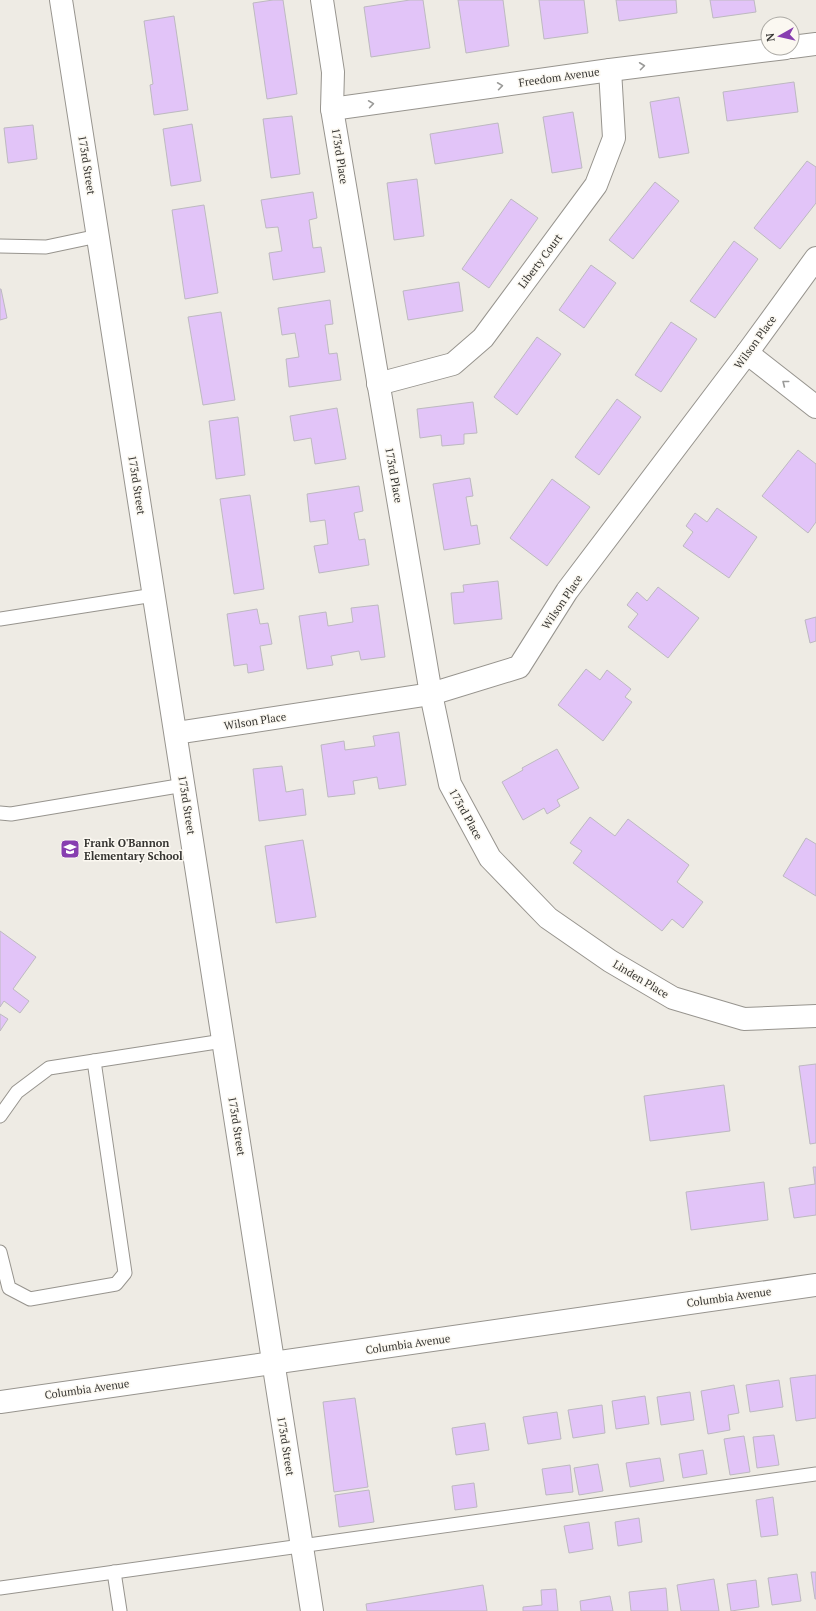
<svg xmlns="http://www.w3.org/2000/svg" width="816" height="1611" viewBox="0 0 816 1611" font-family="'PT Serif',serif">
	<style>
		.building { fill: #e2c4f8; stroke: #bdb9c0 }
		.lines { fill: none; stroke-linecap: round; stroke-linejoin: round }
		.lane-casing { stroke: #97948e; stroke-width: 15 }
		.street-casing { stroke: #97948e; stroke-width: 24 }
		.secondary-casing { stroke: #97948e; stroke-width: 24 }
		.lane { stroke: #fff; stroke-width: 13 }
		.street { stroke: #fff; stroke-width: 22 }
		.secondary { stroke: #fff; stroke-width: 22 }
		.oneway { stroke: #9a9a98 }
		.labels { text-anchor: middle; stroke-width: 3; stroke-linejoin: round; paint-order: stroke }
		.street-label { font-size: 11px; fill: #363532; stroke: #fbf8f1 }
		.poi-label { font-size: 11px; font-weight: bold; fill: #363532; stroke: #fbf8f1; text-anchor: start }
	</style>
	<rect width="100%" height="100%" fill="#eeebe4"/>
	<!-- building -->
	<g class="building">
		<path d="M 273,0 L 283,0 L 297,94 L 267,99 L 253,3 Z"/>
		<path d="M 410,0 L 423,0 L 430,48 L 371,57 L 364,7 Z"/>
		<path d="M 458,0 L 503,0 L 509,46 L 466,53 Z"/>
		<path d="M 539,0 L 584,0 L 588,33 L 544,39 Z"/>
		<path d="M 616,0 L 676,0 L 677,13 L 619,21 Z"/>
		<path d="M 710,0 L 754,0 L 756,12 L 713,18 Z"/>
		<path d="M 174,16 L 188,110 L 154,115 L 150,85 L 153,84 L 144,21 Z"/>
		<path d="M 794,82 L 798,112 L 727,121 L 723,92 Z"/>
		<path d="M 679,97 L 689,153 L 659,158 L 650,102 Z"/>
		<path d="M 573,112 L 582,168 L 552,173 L 543,117 Z"/>
		<path d="M 292,116 L 300,174 L 271,178 L 263,119 Z"/>
		<path d="M 498,123 L 503,153 L 435,164 L 430,134 Z"/>
		<path d="M 192,124 L 201,181 L 171,186 L 163,129 Z"/>
		<path d="M 33,125 L 37,159 L 8,163 L 4,128 Z"/>
		<path d="M 807,161 L 816,167 L 816,203 L 780,249 L 754,228 Z"/>
		<path d="M 417,179 L 424,236 L 394,240 L 387,183 Z"/>
		<path d="M 655,182 L 679,201 L 633,259 L 609,240 Z"/>
		<path d="M 313,192 L 317,218 L 309,220 L 313,248 L 321,247 L 325,272 L 273,280 L 269,253 L 282,251 L 278,227 L 266,228 L 261,200 Z"/>
		<path d="M 511,199 L 538,218 L 489,288 L 462,269 Z"/>
		<path d="M 204,205 L 218,293 L 185,299 L 172,210 Z"/>
		<path d="M 734,241 L 758,259 L 715,318 L 690,301 Z"/>
		<path d="M 591,265 L 616,283 L 584,328 L 559,310 Z"/>
		<path d="M 459,282 L 463,311 L 408,320 L 403,291 Z"/>
		<path d="M 0,289 L 1,289 L 7,318 L 0,320 Z"/>
		<path d="M 330,300 L 333,324 L 325,325 L 329,354 L 337,353 L 341,380 L 289,387 L 286,359 L 299,357 L 295,333 L 282,335 L 278,308 Z"/>
		<path d="M 221,312 L 235,400 L 203,405 L 188,317 Z"/>
		<path d="M 671,322 L 697,339 L 661,392 L 635,375 Z"/>
		<path d="M 537,337 L 561,354 L 517,415 L 494,397 Z"/>
		<path d="M 617,399 L 641,417 L 599,475 L 575,457 Z"/>
		<path d="M 473,402 L 477,433 L 464,434 L 464,444 L 442,446 L 441,435 L 420,438 L 417,409 Z"/>
		<path d="M 337,408 L 346,459 L 315,464 L 311,438 L 294,441 L 290,416 Z"/>
		<path d="M 238,417 L 245,475 L 216,479 L 209,421 Z"/>
		<path d="M 798,450 L 816,464 L 816,522 L 808,533 L 762,496 Z"/>
		<path d="M 470,478 L 473,496 L 466,497 L 471,526 L 477,525 L 480,544 L 444,550 L 433,484 Z"/>
		<path d="M 552,479 L 590,507 L 547,566 L 510,538 Z"/>
		<path d="M 359,486 L 363,511 L 354,513 L 359,540 L 365,539 L 369,565 L 319,573 L 314,546 L 328,544 L 325,520 L 310,522 L 307,494 Z"/>
		<path d="M 250,495 L 264,589 L 234,594 L 220,499 Z"/>
		<path d="M 717,508 L 757,537 L 729,578 L 683,546 L 693,532 L 686,526 L 695,513 L 707,522 Z"/>
		<path d="M 498,581 L 502,619 L 454,624 L 451,593 L 464,592 L 463,585 Z"/>
		<path d="M 658,587 L 699,618 L 668,658 L 628,627 L 638,614 L 627,605 L 637,592 L 647,601 Z"/>
		<path d="M 378,605 L 385,657 L 361,660 L 359,651 L 331,656 L 333,665 L 307,669 L 299,616 L 326,612 L 328,626 L 353,622 L 351,608 Z"/>
		<path d="M 257,609 L 260,624 L 268,623 L 272,644 L 260,646 L 264,670 L 248,673 L 247,664 L 234,666 L 227,614 Z"/>
		<path d="M 816,617 L 816,641 L 810,643 L 805,620 Z"/>
		<path d="M 586,669 L 600,680 L 607,670 L 631,689 L 625,697 L 632,702 L 603,741 L 558,705 Z"/>
		<path d="M 399,732 L 406,785 L 379,789 L 377,777 L 353,781 L 355,794 L 328,797 L 321,745 L 344,741 L 345,750 L 375,746 L 373,736 Z"/>
		<path d="M 557,749 L 579,788 L 557,800 L 560,806 L 547,814 L 544,808 L 523,820 L 502,782 L 523,770 L 522,768 Z"/>
		<path d="M 282,766 L 286,792 L 303,789 L 306,815 L 259,821 L 253,769 Z"/>
		<path d="M 590,817 L 615,836 L 628,819 L 689,865 L 677,882 L 703,902 L 683,928 L 672,919 L 662,931 L 573,863 L 582,851 L 570,843 Z"/>
		<path d="M 806,838 L 816,844 L 816,896 L 783,876 Z"/>
		<path d="M 303,840 L 316,917 L 276,923 L 265,846 Z"/>
		<path d="M 0,931 L 36,957 L 13,989 L 29,1001 L 20,1013 L 4,1001 L 0,1007 Z"/>
		<path d="M 0,1014 L 8,1019 L 0,1031 Z"/>
		<path d="M 816,1064 L 816,1143 L 810,1144 L 799,1066 Z"/>
		<path d="M 724,1085 L 730,1131 L 650,1141 L 644,1096 Z"/>
		<path d="M 813,1167 L 816,1167 L 816,1215 L 794,1218 L 789,1188 L 815,1184 Z"/>
		<path d="M 764,1182 L 768,1220 L 691,1230 L 686,1192 Z"/>
		<path d="M 816,1375 L 816,1418 L 796,1421 L 790,1378 Z"/>
		<path d="M 779,1380 L 783,1407 L 750,1412 L 746,1385 Z"/>
		<path d="M 734,1385 L 739,1413 L 728,1415 L 730,1430 L 708,1434 L 701,1391 Z"/>
		<path d="M 690,1392 L 694,1420 L 661,1425 L 657,1397 Z"/>
		<path d="M 645,1396 L 649,1424 L 616,1429 L 612,1401 Z"/>
		<path d="M 355,1398 L 368,1487 L 334,1492 L 323,1402 Z"/>
		<path d="M 602,1405 L 605,1433 L 573,1438 L 568,1410 Z"/>
		<path d="M 557,1412 L 561,1439 L 528,1444 L 523,1417 Z"/>
		<path d="M 485,1423 L 489,1450 L 456,1455 L 452,1428 Z"/>
		<path d="M 774,1435 L 779,1465 L 757,1468 L 753,1437 Z"/>
		<path d="M 744,1436 L 750,1472 L 730,1475 L 724,1439 Z"/>
		<path d="M 703,1450 L 707,1474 L 683,1478 L 679,1454 Z"/>
		<path d="M 660,1458 L 664,1481 L 630,1487 L 626,1463 Z"/>
		<path d="M 598,1464 L 603,1491 L 579,1495 L 574,1468 Z"/>
		<path d="M 570,1465 L 573,1492 L 546,1495 L 542,1469 Z"/>
		<path d="M 474,1483 L 477,1507 L 455,1510 L 452,1486 Z"/>
		<path d="M 369,1490 L 374,1522 L 339,1527 L 335,1495 Z"/>
		<path d="M 773,1497 L 778,1535 L 761,1537 L 756,1500 Z"/>
		<path d="M 639,1518 L 642,1542 L 618,1546 L 615,1522 Z"/>
		<path d="M 589,1522 L 593,1549 L 569,1553 L 564,1526 Z"/>
		<path d="M 811,1572 L 816,1572 L 816,1599 L 815,1599 Z"/>
		<path d="M 797,1574 L 801,1601 L 772,1605 L 768,1578 Z"/>
		<path d="M 714,1579 L 719,1611 L 681,1611 L 677,1585 Z"/>
		<path d="M 756,1580 L 759,1607 L 731,1611 L 727,1584 Z"/>
		<path d="M 483,1585 L 487,1611 L 367,1611 L 366,1604 Z"/>
		<path d="M 666,1588 L 668,1611 L 631,1611 L 629,1592 Z"/>
		<path d="M 556,1589 L 558,1611 L 523,1611 L 523,1607 L 542,1605 L 541,1590 Z"/>
		<path d="M 610,1596 L 613,1611 L 581,1611 L 580,1601 Z"/>
	</g>
	<g class="lines">
		<!-- lane casing -->
		<g class="lane-casing">
			<g id="lane">
				<path d="M 0,246 L 46,247 L 98,236"/>
				<path d="M 0,619 L 154,595"/>
				<path d="M 0,813 L 11,814 L 184,785"/>
				<path d="M 0,1116 L 17,1092 L 49,1068 L 223,1041"/>
				<path d="M 0,1252 L 9,1288 L 30,1299 L 116,1284 L 125,1273 L 94,1061"/>
				<path d="M 114,1572 L 120,1611"/>
				<path d="M 0,1588 L 816,1474"/>
			</g>
		</g>
		<!-- street casing -->
		<g class="street-casing">
			<g id="street">
				<path d="M 322,0 L 333,72 L 332,109 L 431,694 L 450,784 L 490,858 L 548,918 L 610,961 L 673,998 L 744,1019 L 816,1016"/>
				<path d="M 792,47 L 816,44"/>
				<path d="M 332,109 L 610,70 L 786,48"/>
				<path d="M 747,353 L 816,407"/>
				<path d="M 378,384 L 453,364 L 483,338 L 596,185 L 614,138 L 610,70"/>
				<path d="M 176,733 L 431,694 L 519,667 L 567,591 L 747,353 L 816,258"/>
			</g>
		</g>
		<!-- secondary casing -->
		<g class="secondary-casing">
			<g id="secondary">
				<path d="M 61,0 L 312,1611"/>
				<path d="M 0,1402 L 816,1285"/>
			</g>
		</g>
		<!-- lane -->
		<use href="#lane" class="lane"/>
		<!-- street -->
		<use href="#street" class="street"/>
		<!-- secondary -->
		<use href="#secondary" class="secondary"/>
	</g>
	<!-- one-way arrows -->
	<defs><path id="oneway-chevron" d="M-2-3.5L2.5 0L-2 3.5" fill="none" stroke-width="1.6" stroke-linecap="round" stroke-linejoin="round"/></defs>
	<g class="oneway">
		<use href="#oneway-chevron" transform="translate(642 66) rotate(-7)"/>
		<use href="#oneway-chevron" transform="translate(500 86) rotate(-8)"/>
		<use href="#oneway-chevron" transform="translate(371 104) rotate(-8)"/>
		<use href="#oneway-chevron" transform="translate(785 383) rotate(-142)"/>
	</g>
	<!-- icons -->
	<defs>
		<g id="school-square" transform="scale(1)"><rect x="-9" y="-9" width="18" height="18" rx="4" fill="#873eb0" stroke="#fbf8f1"/><path d="M0-5L7-2L0 1L-7-2ZM-4 1L0 2.5L4 1V4Q0 6-4 4Z" fill="#fff"/></g>
	</defs>
	<g fill-rule="evenodd">
		<use href="#school-square" x="70" y="849"/>
	</g>
	<g class="labels">
		<!-- street labels -->
		<g class="street-label">
			<text transform="translate(559 77) rotate(-8)" y="4">Freedom Avenue</text>
			<text transform="translate(340 156) rotate(81)" y="4">173rd Place</text>
			<text transform="translate(87 165) rotate(81)" y="4">173rd Street</text>
			<text transform="translate(540 261) rotate(-53)" y="4">Liberty Court</text>
			<text transform="translate(755 342) rotate(-54)" y="4">Wilson Place</text>
			<text transform="translate(394 475) rotate(80)" y="4">173rd Place</text>
			<text transform="translate(137 485) rotate(81)" y="4">173rd Street</text>
			<text transform="translate(562 602) rotate(-56)" y="4">Wilson Place</text>
			<text transform="translate(255 721) rotate(-9)" y="4">Wilson Place</text>
			<text transform="translate(187 805) rotate(81)" y="4">173rd Street</text>
			<text transform="translate(466 814) rotate(61)" y="4">173rd Place</text>
			<text transform="translate(641 979) rotate(31)" y="4">Linden Place</text>
			<text transform="translate(237 1126) rotate(81)" y="4">173rd Street</text>
			<text transform="translate(729 1297) rotate(-8)" y="4">Columbia Avenue</text>
			<text transform="translate(408 1344) rotate(-8)" y="4">Columbia Avenue</text>
			<text transform="translate(87 1389) rotate(-8)" y="4">Columbia Avenue</text>
			<text transform="translate(286 1446) rotate(81)" y="4">173rd Street</text>
		</g>
		<!-- poi labels -->
		<g class="poi-label">
			<text x="84" y="847">Frank O'Bannon<tspan x="84" dy="13">Elementary School</tspan></text>
		</g>
	</g>
	<!-- north arrow -->
	<g transform="translate(780 36) rotate(262)"><circle r="19" fill="#fbf8f1" stroke="#acaaa5"/>
	<path d="M0-3L7 15L0 10L-7 15Z" fill="#873eb0"/>
	<text y="-6" font-size="11" font-weight="bold" text-anchor="middle" fill="#363532">N</text>
	</g>
</svg>
